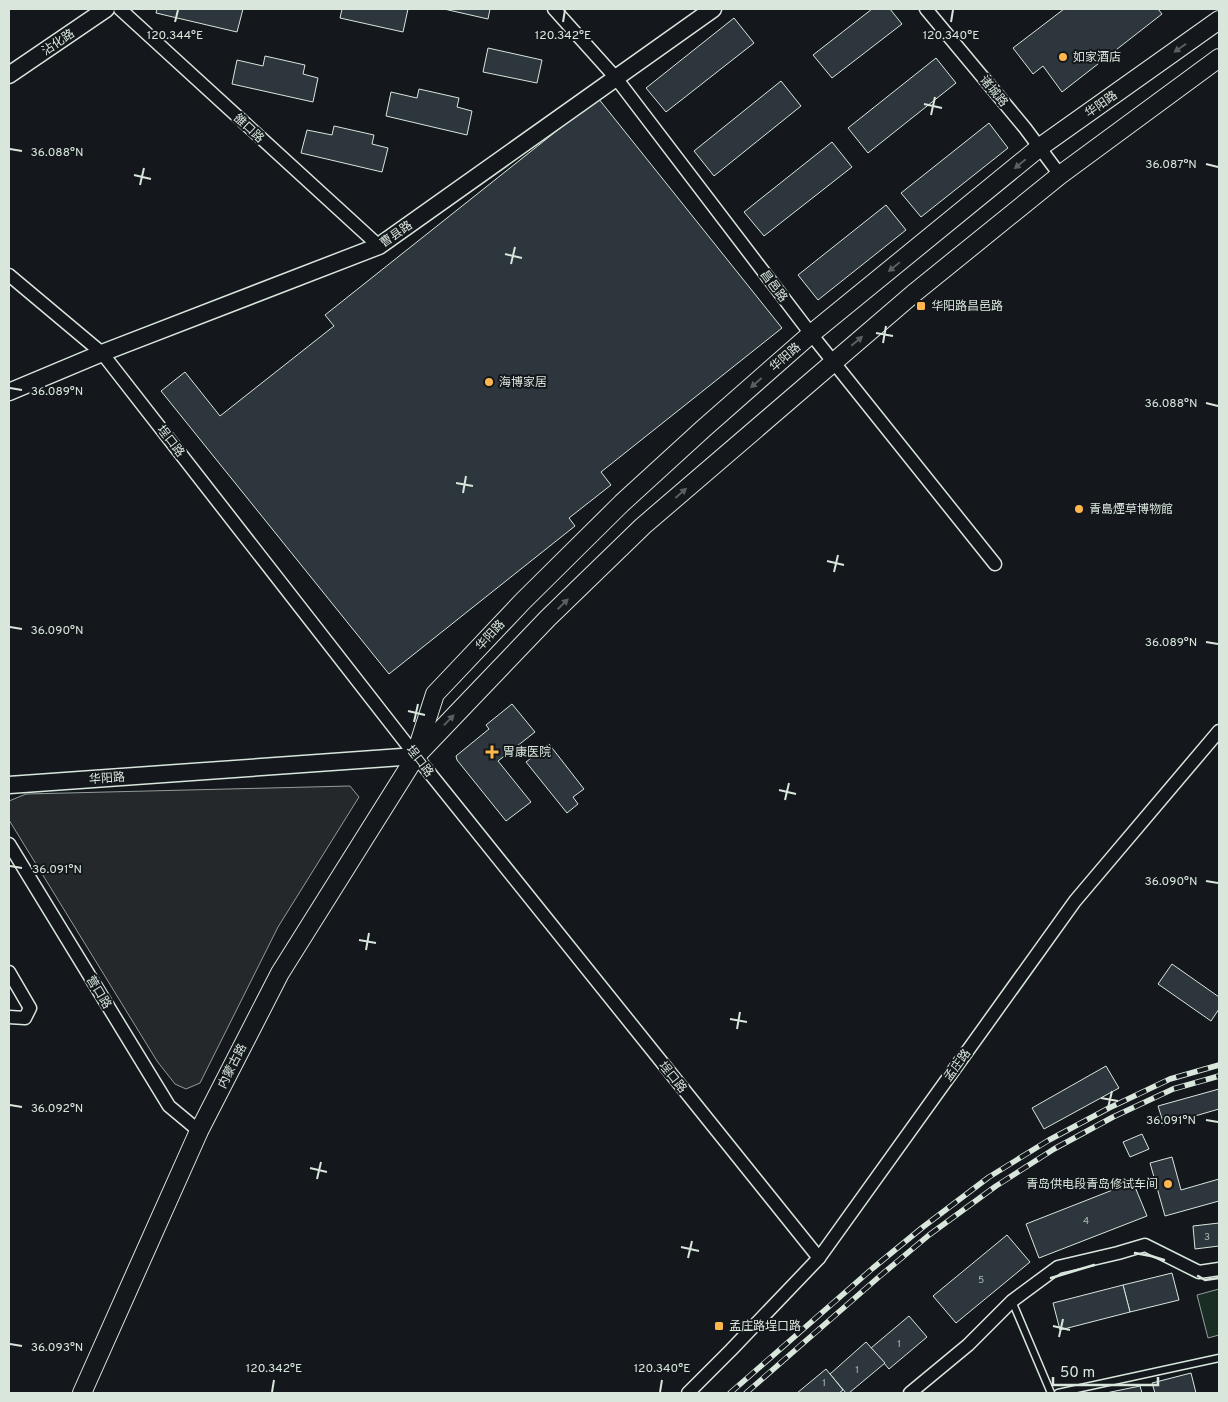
<svg xmlns="http://www.w3.org/2000/svg" width="1228" height="1402" viewBox="0 0 1228 1402" font-family="Overpass,'Noto Sans SC',sans-serif">
	<style>
		.green { fill: #1a2d24; stroke: #939e99 }
		.parking { fill: #24282b; stroke: #939e99 }
		.building { fill: #2c363c; stroke: #d8e6dc }
		.lines { fill: none; stroke-linecap: round; stroke-linejoin: round }
		.service-casing { stroke: #d8e6dc; stroke-width: 9 }
		.minor-casing { stroke: #d8e6dc; stroke-width: 15 }
		.tertiary-casing { stroke: #d8e6dc; stroke-width: 19 }
		.secondary-casing { stroke: #d8e6dc; stroke-width: 20 }
		.service { stroke: #14181c; stroke-width: 6 }
		.minor { stroke: #14181c; stroke-width: 12 }
		.tertiary { stroke: #14181c; stroke-width: 16 }
		.secondary { stroke: #14181c; stroke-width: 18 }
		.rail-casing { stroke: #d8e6dc; stroke-width: 5.5 }
		.rail { stroke: #14181c; stroke-width: 4; stroke-dasharray: 11; stroke-linecap: butt }
		.wall { stroke: #d8e6dc; stroke-width: 2.5 }
		.oneway { fill: #59605f }
		.ticks { fill: none; stroke: #d8e6dc; stroke-width: 2 }
		.poi-dot { fill: #ffb74d; stroke: #14181c; stroke-width: 2 }
		.labels { text-anchor: middle; stroke-width: 4; stroke-linejoin: round; paint-order: stroke }
		.number-label { font-size: 10px; fill: #adbab4 }
		.street-label { font-size: 12px; fill: #d8e6dc; stroke: #14181c }
		.poi-label { font-size: 12px; fill: #d8e6dc; stroke: #14181c; text-anchor: start }
		.ticks-label { font-size: 12px; text-anchor: middle; fill: #d8e6dc; stroke: #14181c; stroke-width: 4; stroke-linejoin: round; paint-order: stroke }
	</style>
	<rect width="100%" height="100%" fill="#14181c"/>
	<!-- green -->
	<path class="green" d="M 1219,1289 L 1219,1335 L 1208,1338 L 1197,1295 Z"/>
	<!-- parking -->
	<path class="parking" d="M 350,786 L 359,797 L 278,927 L 200,1083 L 186,1089 L 175,1084 L 157,1061 L 9,820 L 9,801 L 26,794 Z"/>
	<!-- building -->
	<g class="building">
		<path d="M 157,9 L 243,9 L 237,32 L 156,13 Z"/>
		<path d="M 342,9 L 408,9 L 403,32 L 340,18 Z"/>
		<path d="M 444,9 L 490,9 L 488,19 Z"/>
		<path d="M 872,9 L 890,9 L 902,24 L 832,78 L 813,55 Z"/>
		<path d="M 1064,9 L 1158,9 L 1162,14 L 1062,92 L 1043,66 L 1033,74 L 1013,48 Z"/>
		<path d="M 734,18 L 754,43 L 666,112 L 646,88 Z"/>
		<path d="M 488,48 L 542,60 L 537,83 L 483,72 Z"/>
		<path d="M 265,56 L 305,65 L 303,74 L 318,78 L 313,102 L 232,84 L 237,60 L 263,66 Z"/>
		<path d="M 936,58 L 956,83 L 868,153 L 848,128 Z"/>
		<path d="M 781,81 L 801,106 L 714,176 L 694,151 Z"/>
		<path d="M 419,89 L 459,98 L 457,107 L 472,111 L 467,135 L 386,116 L 391,92 L 417,98 Z"/>
		<path d="M 598,98 L 782,328 L 601,472 L 611,485 L 569,518 L 575,526 L 389,674 L 161,391 L 185,372 L 220,416 L 334,326 L 325,315 Z"/>
		<path d="M 989,123 L 1008,148 L 921,217 L 901,193 Z"/>
		<path d="M 334,126 L 374,135 L 372,144 L 388,148 L 382,172 L 301,153 L 307,130 L 332,135 Z"/>
		<path d="M 832,142 L 852,167 L 764,236 L 744,212 Z"/>
		<path d="M 886,205 L 906,230 L 818,300 L 798,275 Z"/>
		<path d="M 512,704 L 535,732 L 498,761 L 531,802 L 506,821 L 457,760 L 456,756 L 489,729 L 486,725 Z"/>
		<path d="M 549,744 L 584,789 L 573,797 L 578,804 L 567,813 L 526,762 Z"/>
		<path d="M 1172,964 L 1219,997 L 1219,1009 L 1211,1021 L 1158,984 Z"/>
		<path d="M 1106,1066 L 1119,1088 L 1044,1129 L 1032,1108 Z"/>
		<path d="M 1219,1089 L 1219,1109 L 1164,1125 L 1158,1106 Z"/>
		<path d="M 1142,1134 L 1149,1149 L 1130,1157 L 1123,1142 Z"/>
		<path d="M 1172,1157 L 1181,1190 L 1219,1179 L 1219,1201 L 1165,1216 L 1150,1163 Z"/>
		<path d="M 1133,1182 L 1147,1216 L 1039,1258 L 1026,1224 Z"/>
		<path d="M 1219,1223 L 1219,1246 L 1195,1249 L 1193,1226 Z"/>
		<path d="M 1007,1235 L 1030,1262 L 956,1323 L 933,1296 Z"/>
		<path d="M 1172,1273 L 1179,1300 L 1130,1312 L 1123,1285 Z"/>
		<path d="M 1123,1285 L 1130,1312 L 1060,1330 L 1053,1303 Z"/>
		<path d="M 909,1316 L 927,1337 L 889,1369 L 871,1348 Z"/>
		<path d="M 866,1342 L 885,1363 L 849,1393 L 846,1393 L 830,1374 Z"/>
		<path d="M 826,1369 L 843,1390 L 839,1393 L 797,1393 Z"/>
		<path d="M 1191,1373 L 1196,1393 L 1155,1393 L 1152,1383 Z"/>
		<path d="M 1140,1386 L 1142,1393 L 1106,1393 Z"/>
	</g>
	<g class="lines">
		<!-- service casing -->
		<g class="service-casing">
			<g id="service">
				<path d="M 1012,1301 L 1051,1393"/>
				<path d="M 1058,1393 L 1219,1358"/>
			</g>
		</g>
		<!-- minor casing -->
		<g class="minor-casing">
			<g id="minor">
				<path d="M 120,9 L 379,246"/>
				<path d="M 554,9 L 616,78 L 811,334 L 995,564"/>
				<path d="M 926,9 L 1025,128 L 1060,175"/>
				<path d="M 9,275 L 102,353 L 416,756 L 819,1258"/>
				<path d="M 9,844 L 169,1106 L 199,1131"/>
				<path d="M 9,972 L 30,1008 L 25,1018 L 9,1017"/>
				<path d="M 688,1393 L 731,1350 L 819,1258 L 1075,901 L 1219,731"/>
				<path d="M 910,1393 L 968,1345 L 1012,1301 L 1058,1267 L 1118,1253 L 1145,1245 L 1199,1272 L 1219,1269"/>
			</g>
		</g>
		<!-- tertiary casing -->
		<g class="tertiary-casing">
			<g id="tertiary">
				<path d="M 9,75 L 106,9"/>
				<path d="M 9,392 L 102,353 L 379,246 L 713,9"/>
				<path d="M 9,785 L 416,756"/>
			</g>
		</g>
		<!-- secondary casing -->
		<g class="secondary-casing">
			<g id="secondary">
				<path d="M 416,753 L 435,694 L 523,601 L 622,503 L 703,429 L 811,334 L 1040,147 L 1219,20"/>
				<path d="M 82,1393 L 199,1131 L 280,973 L 416,756 L 548,618 L 643,526 L 913,294 L 1060,175 L 1219,58"/>
			</g>
		</g>
		<!-- service -->
		<use href="#service" class="service"/>
		<!-- minor -->
		<use href="#minor" class="minor"/>
		<!-- tertiary -->
		<use href="#tertiary" class="tertiary"/>
		<!-- secondary -->
		<use href="#secondary" class="secondary"/>
		<!-- rail casing -->
		<g class="rail-casing">
			<g id="rail">
				<path d="M 730,1393 L 873,1268 L 923,1227 L 989,1177 L 1049,1140 L 1109,1108 L 1170,1079 L 1219,1065"/>
				<path d="M 746,1393 L 880,1276 L 929,1235 L 996,1186 L 1054,1149 L 1113,1117 L 1173,1089 L 1219,1076"/>
			</g>
		</g>
		<!-- rail -->
		<use href="#rail" class="rail"/>
		<!-- wall -->
		<g class="wall">
			<path d="M 1135,1253 L 1151,1256 L 1164,1260"/>
			<path d="M 1198,1276 L 1205,1280 L 1219,1278"/>
			<path d="M 1051,1278 L 1094,1265"/>
		</g>
	</g>
	<!-- one-way arrows -->
	<defs><path id="oneway-solid" d="M-6-.8H1V-3.2L6.5 0L1 3.2V.8H-6Z" transform="scale(1.25)"/></defs>
	<g class="oneway">
		<use href="#oneway-solid" transform="translate(1180 48) rotate(145)"/>
		<use href="#oneway-solid" transform="translate(1020 164) rotate(141)"/>
		<use href="#oneway-solid" transform="translate(894 267) rotate(141)"/>
		<use href="#oneway-solid" transform="translate(857 341) rotate(-40)"/>
		<use href="#oneway-solid" transform="translate(756 383) rotate(139)"/>
		<use href="#oneway-solid" transform="translate(681 493) rotate(-41)"/>
		<use href="#oneway-solid" transform="translate(563 604) rotate(-44)"/>
		<use href="#oneway-solid" transform="translate(449 720) rotate(-46)"/>
	</g>
	<!-- ticks -->
	<path class="ticks" d="M 175,22 L 178,10M 563,22 L 565,10M 951,22 L 953,10M 924,104 L 942,108M 931,115 L 935,97M 10,149 L 22,151M 1206,164 L 1218,167M 134,175 L 151,179M 140,185 L 144,168M 505,254 L 522,258M 511,264 L 515,247M 876,333 L 893,336M 883,343 L 886,326M 10,388 L 22,390M 1206,403 L 1218,406M 456,483 L 473,486M 463,493 L 466,476M 827,561 L 844,565M 834,572 L 838,555M 10,627 L 22,629M 1206,642 L 1218,644M 408,711 L 425,715M 414,722 L 418,704M 779,790 L 796,794M 785,800 L 789,783M 10,866 L 22,868M 1206,881 L 1218,883M 359,940 L 376,943M 366,950 L 369,933M 730,1019 L 747,1022M 737,1029 L 740,1012M 1101,1098 L 1118,1101M 10,1105 L 22,1107M 1108,1108 L 1112,1091M 1206,1120 L 1218,1122M 310,1168 L 327,1172M 317,1179 L 321,1162M 681,1247 L 699,1251M 688,1258 L 692,1241M 1053,1326 L 1070,1330M 1059,1337 L 1063,1319M 10,1344 L 22,1346M 272,1392 L 274,1380M 660,1392 L 662,1380"/>
	<!-- markers -->
	<g class="poi-dot">
		<circle cx="1063" cy="57" r="5"/>
		<rect x="916" y="301" width="10" height="10" rx="2.5"/>
		<circle cx="489" cy="382" r="5"/>
		<circle cx="1079" cy="509" r="5"/>
		<path d="M489.5 744.5h5v5h5v5h-5v5h-5v-5h-5v-5h5z"/>
		<circle cx="1168" cy="1184" r="5"/>
		<rect x="714" y="1321" width="10" height="10" rx="2.5"/>
	</g>
	<g class="labels">
		<!-- number labels -->
		<g class="number-label">
			<text x="1086" y="1224">4</text>
			<text x="1207" y="1240">3</text>
			<text x="981" y="1283">5</text>
			<text x="899" y="1347">1</text>
			<text x="857" y="1373">1</text>
			<text x="824" y="1386">1</text>
		</g>
		<!-- street labels -->
		<g class="street-label">
			<text transform="translate(58 42) rotate(-34)" y="4">沾化路</text>
			<text transform="translate(994 91) rotate(50)" y="4">诸城路</text>
			<text transform="translate(1101 104) rotate(-35)" y="4">华阳路</text>
			<text transform="translate(249 128) rotate(43)" y="4">雒口路</text>
			<text transform="translate(396 234) rotate(-35)" y="4">曹县路</text>
			<text transform="translate(774 286) rotate(53)" y="4">昌邑路</text>
			<text transform="translate(785 357) rotate(-41)" y="4">华阳路</text>
			<text transform="translate(171 441) rotate(52)" y="4">埕口路</text>
			<text transform="translate(490 635) rotate(-47)" y="4">华阳路</text>
			<text transform="translate(420 761) rotate(52)" y="4">埕口路</text>
			<text transform="translate(107 778) rotate(-4)" y="4">华阳路</text>
			<text transform="translate(99 992) rotate(59)" y="4">营口路</text>
			<text transform="translate(957 1065) rotate(-54)" y="4">孟庄路</text>
			<text transform="translate(232 1066) rotate(-63)" y="4">内蒙古路</text>
			<text transform="translate(673 1077) rotate(51)" y="4">埕口路</text>
		</g>
		<!-- poi labels -->
		<g class="poi-label">
			<text x="1073" y="61">如家酒店</text>
			<text x="931" y="310">华阳路昌邑路</text>
			<text x="499" y="386">海博家居</text>
			<text x="1089" y="513">青島煙草博物館</text>
			<text x="503" y="756">胃康医院</text>
			<text x="1158" y="1188" text-anchor="end">青岛供电段青岛修试车间</text>
			<text x="729" y="1330">孟庄路埕口路</text>
		</g>
	</g>
	<g class="ticks-label">
		<text x="175" y="39">120.344°E</text>
		<text x="563" y="39">120.342°E</text>
		<text x="951" y="39">120.340°E</text>
		<text x="57" y="156">36.088°N</text>
		<text x="1171" y="168">36.087°N</text>
		<text x="57" y="395">36.089°N</text>
		<text x="1171" y="407">36.088°N</text>
		<text x="57" y="634">36.090°N</text>
		<text x="1171" y="646">36.089°N</text>
		<text x="57" y="873">36.091°N</text>
		<text x="1171" y="885">36.090°N</text>
		<text x="57" y="1112">36.092°N</text>
		<text x="1171" y="1124">36.091°N</text>
		<text x="57" y="1351">36.093°N</text>
		<text x="274" y="1372">120.342°E</text>
		<text x="662" y="1372">120.340°E</text>
	</g>
	<!-- border -->
	<rect width="1228" height="1402" fill="none" stroke="#d8e6dc" stroke-width="20"/>
	<!-- scale -->
	<path d="M1053 1377v8h105v-8" fill="none" stroke="#d8e6dc" stroke-width="2.5"/>
	<text x="1060" y="1377" font-size="15" fill="#d8e6dc" stroke="#14181c" stroke-width="4" paint-order="stroke">50 m</text>
</svg>
